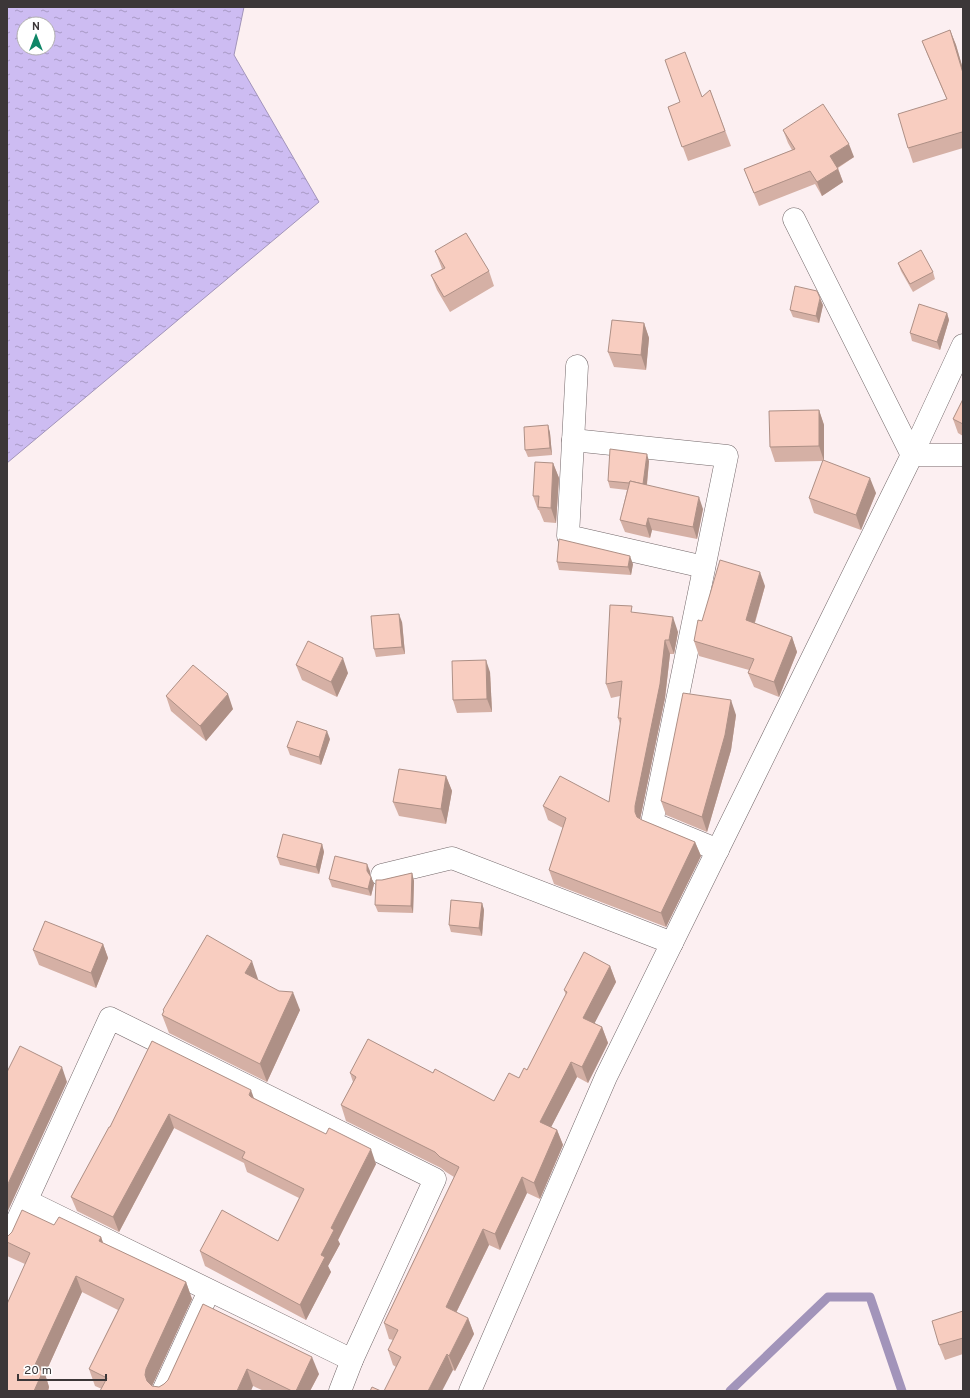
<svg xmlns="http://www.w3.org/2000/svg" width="970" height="1398" viewBox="0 0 970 1398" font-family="Overpass,sans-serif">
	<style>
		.water { fill: url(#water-ripples); stroke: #a294ba; fill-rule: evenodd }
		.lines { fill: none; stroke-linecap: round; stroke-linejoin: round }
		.stream { stroke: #a294ba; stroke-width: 9 }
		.minor-casing { stroke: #73686a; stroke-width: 23 }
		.minor { stroke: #fff; stroke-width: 22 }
		.wall { fill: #d5b0a5 }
		.shaded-wall { fill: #ae9086 }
		.building { fill: #f8cdc0; stroke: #ae9086 }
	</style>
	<defs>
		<pattern id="water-ripples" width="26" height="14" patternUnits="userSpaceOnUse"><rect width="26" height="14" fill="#cdbcf2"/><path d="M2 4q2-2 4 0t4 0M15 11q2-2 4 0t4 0" fill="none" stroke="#a89ac5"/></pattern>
	</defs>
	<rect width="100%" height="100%" fill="#fceff1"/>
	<!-- water -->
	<path class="water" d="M 7,7 L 244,7 L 234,55 L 319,202 L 7,463 ZM 24,24 L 48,24 L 48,48 L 24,48 Z"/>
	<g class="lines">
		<!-- stream -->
		<path class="stream" d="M 730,1391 L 828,1297 L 870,1297 L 902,1391"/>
		<!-- minor casing -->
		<g class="minor-casing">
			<g id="minor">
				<path d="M 794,219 L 912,455"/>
				<path d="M 577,366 L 568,536 L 704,567"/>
				<path d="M 573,440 L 727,456 L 652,823 L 718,850"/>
				<path d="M 912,455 L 963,455"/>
				<path d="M 382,875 L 452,858 L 672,943"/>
				<path d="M 27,1201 L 352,1360"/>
				<path d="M 7,1243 L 110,1018 L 435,1179 L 352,1360 L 340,1391"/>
				<path d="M 163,1391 L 209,1291"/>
				<path d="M 470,1391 L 606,1077 L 912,455 L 963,345"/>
			</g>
		</g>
		<!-- minor -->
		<use href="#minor" class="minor"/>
	</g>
	<!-- wall -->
	<g class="wall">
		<path d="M 950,30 L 956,45 L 963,69 L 963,148 L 913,163 L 908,148 L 947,100 L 928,56 L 922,41 Z"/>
		<path d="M 710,90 L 731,146 L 688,161 L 668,107 L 702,97 Z"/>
		<path d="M 783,130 L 854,157 L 838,168 L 843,182 L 822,196 L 815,184 L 759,206 L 744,169 L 792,150 L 788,143 Z"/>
		<path d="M 435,251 L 489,271 L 494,286 L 450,312 L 437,290 L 431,275 L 442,269 L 441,266 Z"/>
		<path d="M 898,263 L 933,272 L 935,279 L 913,292 L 901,271 Z"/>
		<path d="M 823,305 L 819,323 L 793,317 L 790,310 Z"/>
		<path d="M 947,313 L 949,320 L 940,350 L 912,341 L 910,333 Z"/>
		<path d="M 644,323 L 649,338 L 646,370 L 614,367 L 608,352 Z"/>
		<path d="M 963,399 L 963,436 L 958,433 L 953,419 Z"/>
		<path d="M 819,410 L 824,425 L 824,461 L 876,493 L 861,530 L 814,513 L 809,498 L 823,461 L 775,462 L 770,447 Z"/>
		<path d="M 548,425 L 550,433 L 552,455 L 528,457 L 525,450 Z"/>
		<path d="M 649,461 L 647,485 L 703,509 L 697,539 L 652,530 L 650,538 L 625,532 L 620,520 L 627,490 L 610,488 L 608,481 Z"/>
		<path d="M 553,463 L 559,478 L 556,523 L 544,522 L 539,510 L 538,510 L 533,496 Z"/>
		<path d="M 557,562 L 633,564 L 631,575 L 559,570 Z"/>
		<path d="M 765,586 L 755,623 L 792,637 L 797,652 L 779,697 L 754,687 L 748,673 L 749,670 L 699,656 L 694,641 L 702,621 Z"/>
		<path d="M 634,612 L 678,632 L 674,654 L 670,654 L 665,698 L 640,819 L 642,820 L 695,842 L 701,856 L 666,927 L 554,884 L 549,870 L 563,828 L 548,820 L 543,806 L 609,802 L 620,724 L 618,718 L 620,696 L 611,698 L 606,684 Z"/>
		<path d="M 402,622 L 405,654 L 376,657 L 374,649 Z"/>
		<path d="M 296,665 L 348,673 L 337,697 L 302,680 Z"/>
		<path d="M 490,672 L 492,712 L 457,713 L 453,700 Z"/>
		<path d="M 166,696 L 233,709 L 206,741 L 171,711 Z"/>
		<path d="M 736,715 L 731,750 L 707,832 L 666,815 L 661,801 Z"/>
		<path d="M 330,739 L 321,765 L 290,755 L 287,747 Z"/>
		<path d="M 446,776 L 452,791 L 446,824 L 399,816 L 393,802 Z"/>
		<path d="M 322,844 L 324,852 L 319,874 L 280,865 L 277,857 Z"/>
		<path d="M 370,871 L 370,875 L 374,884 L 371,896 L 332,887 L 329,879 Z"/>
		<path d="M 412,873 L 414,881 L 413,913 L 378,912 L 375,905 L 382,880 Z"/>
		<path d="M 482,903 L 484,910 L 482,936 L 451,932 L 449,925 Z"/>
		<path d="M 103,944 L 108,958 L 96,988 L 39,965 L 33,950 Z"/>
		<path d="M 610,966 L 616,982 L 594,1023 L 602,1027 L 608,1043 L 588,1083 L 577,1077 L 551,1127 L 557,1130 L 563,1145 L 540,1199 L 527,1193 L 500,1250 L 489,1245 L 456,1313 L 468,1318 L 474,1334 L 455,1371 L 453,1370 L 396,1367 L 393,1365 L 388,1350 L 393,1340 L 389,1339 L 384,1323 L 454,1177 L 446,1172 L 441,1168 L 346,1121 L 341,1105 L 353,1082 L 350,1073 L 433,1073 L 494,1101 L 527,1070 L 566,995 L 564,990 Z"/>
		<path d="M 258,979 L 258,980 L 300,1010 L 267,1082 L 169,1033 L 162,1015 L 164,1012 L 163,1010 Z"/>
		<path d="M 152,1041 L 254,1098 L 376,1164 L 338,1240 L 340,1244 L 328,1266 L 331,1272 L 306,1320 L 205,1266 L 200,1251 L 278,1241 L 299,1198 L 247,1172 L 244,1163 L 174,1128 L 119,1232 L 77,1211 L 71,1197 L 110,1127 Z"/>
		<path d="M 54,1225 L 101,1237 L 103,1243 L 186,1282 L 192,1299 L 152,1386 L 159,1387 L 164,1384 L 168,1380 L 203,1304 L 319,1374 L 310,1391 L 264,1391 L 253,1386 L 102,1389 L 95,1386 L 89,1369 L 118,1310 L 82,1292 L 45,1374 L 49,1387 L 48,1391 L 7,1391 L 25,1264 L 7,1256 L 7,1237 Z"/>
		<path d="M 963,1311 L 963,1354 L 945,1360 L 939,1345 Z"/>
	</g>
	<!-- shaded-wall -->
	<g class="shaded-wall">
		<path d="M 950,30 L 956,45 L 963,69 L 963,73 Z"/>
		<path d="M 849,144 L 854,157 L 835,169 L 830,156 Z"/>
		<path d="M 838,169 L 843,182 L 822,196 L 817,182 Z"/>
		<path d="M 820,298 L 823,305 L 819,323 L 816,316 Z"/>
		<path d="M 947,313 L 949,320 L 940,350 L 937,342 Z"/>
		<path d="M 644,323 L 649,338 L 646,370 L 641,355 Z"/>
		<path d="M 819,410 L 824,425 L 824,461 L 819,446 Z"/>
		<path d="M 548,425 L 550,433 L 552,455 L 550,448 Z"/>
		<path d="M 647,454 L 649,461 L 646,492 L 643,484 Z"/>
		<path d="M 553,463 L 559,478 L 556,523 L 551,508 Z"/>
		<path d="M 870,478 L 876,493 L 861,530 L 856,515 Z"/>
		<path d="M 699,497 L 703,509 L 697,539 L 693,527 Z"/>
		<path d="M 648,518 L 652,530 L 650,538 L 646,526 Z"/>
		<path d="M 630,556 L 633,564 L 631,575 L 628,567 Z"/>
		<path d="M 760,572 L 765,586 L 751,635 L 746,620 Z"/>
		<path d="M 399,614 L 402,622 L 405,654 L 402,647 Z"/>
		<path d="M 673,617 L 678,632 L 674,654 L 669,640 Z"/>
		<path d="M 792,637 L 797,652 L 779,697 L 774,682 Z"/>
		<path d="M 665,640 L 670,654 L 665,698 L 640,820 L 640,826 L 635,812 L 635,806 Z"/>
		<path d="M 343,658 L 348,673 L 337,697 L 331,682 Z"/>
		<path d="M 486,660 L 490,672 L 492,712 L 487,699 Z"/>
		<path d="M 228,694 L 233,709 L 206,741 L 200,726 Z"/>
		<path d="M 731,700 L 736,715 L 731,750 L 707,832 L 702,817 Z"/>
		<path d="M 327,731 L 330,739 L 321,765 L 319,757 Z"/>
		<path d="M 446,776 L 452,791 L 446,824 L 441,809 Z"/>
		<path d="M 695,842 L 701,856 L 666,927 L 661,913 Z"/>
		<path d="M 322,844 L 324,852 L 319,874 L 316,867 Z"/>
		<path d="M 367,864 L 370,871 L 370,878 L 367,871 Z"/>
		<path d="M 412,873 L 414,881 L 413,913 L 411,906 Z"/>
		<path d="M 371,877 L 374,884 L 371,896 L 368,889 Z"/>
		<path d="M 482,903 L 484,910 L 482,936 L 479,928 Z"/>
		<path d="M 103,944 L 108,958 L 96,988 L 91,973 Z"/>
		<path d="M 252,961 L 258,979 L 252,991 L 245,973 Z"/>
		<path d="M 610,966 L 616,982 L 589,1034 L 583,1018 Z"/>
		<path d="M 293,992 L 300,1010 L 267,1082 L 260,1064 Z"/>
		<path d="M 602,1027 L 608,1043 L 588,1083 L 582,1067 Z"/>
		<path d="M 571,1062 L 577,1077 L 546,1137 L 540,1122 Z"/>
		<path d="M 62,1067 L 67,1082 L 7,1213 L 7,1186 Z"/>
		<path d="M 251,1090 L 256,1104 L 249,1095 Z"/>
		<path d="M 169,1114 L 174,1128 L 119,1232 L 113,1217 Z"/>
		<path d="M 557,1130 L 563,1145 L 540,1199 L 534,1183 Z"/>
		<path d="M 371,1149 L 376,1164 L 338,1240 L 340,1244 L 328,1266 L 331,1272 L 306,1320 L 300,1305 L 321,1255 L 331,1228 Z"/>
		<path d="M 522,1177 L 527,1193 L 500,1250 L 495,1234 Z"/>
		<path d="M 483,1229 L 489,1245 L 451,1323 L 446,1307 Z"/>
		<path d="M 101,1237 L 107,1254 L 99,1241 Z"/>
		<path d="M 76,1276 L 82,1292 L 45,1374 L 49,1387 L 48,1391 L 34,1391 L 34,1367 Z"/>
		<path d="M 186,1282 L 192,1299 L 152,1386 L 150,1391 L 145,1375 L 146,1369 Z"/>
		<path d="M 468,1318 L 474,1334 L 455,1371 L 449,1356 Z"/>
		<path d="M 447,1354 L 453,1370 L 442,1391 L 428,1391 Z"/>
		<path d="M 312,1357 L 319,1374 L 310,1391 L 296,1391 Z"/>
		<path d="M 247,1369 L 253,1386 L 251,1391 L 237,1391 Z"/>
	</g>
	<!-- building -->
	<g class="building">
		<path d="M 950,30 L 963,73 L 963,135 L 962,132 L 908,148 L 898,114 L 947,99 L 922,41 Z"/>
		<path d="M 685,52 L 702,97 L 710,90 L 725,131 L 682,147 L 668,107 L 680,102 L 665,60 Z"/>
		<path d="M 823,104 L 849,144 L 830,156 L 838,169 L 817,182 L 810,171 L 754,193 L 744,169 L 795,149 L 783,130 Z"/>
		<path d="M 466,233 L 489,271 L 444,297 L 431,275 L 445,268 L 435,251 Z"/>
		<path d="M 921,250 L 933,272 L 910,284 L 898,263 Z"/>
		<path d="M 795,286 L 817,291 L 820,298 L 816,316 L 790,310 Z"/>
		<path d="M 919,304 L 947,313 L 937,342 L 910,333 Z"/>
		<path d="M 612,320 L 644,323 L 641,355 L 608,352 Z"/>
		<path d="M 963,399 L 963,424 L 953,419 Z"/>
		<path d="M 819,410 L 819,446 L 770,447 L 769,411 Z"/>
		<path d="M 548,425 L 550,448 L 525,450 L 524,427 Z"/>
		<path d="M 610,449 L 647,454 L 643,484 L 630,481 L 629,483 L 608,481 Z"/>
		<path d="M 823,460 L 870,478 L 856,515 L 809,498 Z"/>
		<path d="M 535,462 L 553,463 L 551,508 L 538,507 L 539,496 L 533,496 Z"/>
		<path d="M 630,481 L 699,497 L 693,527 L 648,518 L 646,526 L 620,520 Z"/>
		<path d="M 559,539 L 630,556 L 628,567 L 557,562 Z"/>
		<path d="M 720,560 L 760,572 L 746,620 L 792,637 L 774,682 L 748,673 L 754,659 L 694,641 L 698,620 L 702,621 Z"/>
		<path d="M 610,605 L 632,606 L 631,612 L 673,617 L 669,640 L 665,640 L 660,684 L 635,806 L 635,812 L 637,817 L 642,820 L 695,842 L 661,913 L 549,870 L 566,818 L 543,806 L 560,776 L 609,802 L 621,718 L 618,718 L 622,681 L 606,684 Z"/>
		<path d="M 399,614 L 402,647 L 374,649 L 371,616 Z"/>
		<path d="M 308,641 L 343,658 L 331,682 L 296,665 Z"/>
		<path d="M 486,660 L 487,699 L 453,700 L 452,661 Z"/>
		<path d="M 193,665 L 228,694 L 200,726 L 166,696 Z"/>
		<path d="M 683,693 L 731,700 L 725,735 L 702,817 L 661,801 Z"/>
		<path d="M 297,721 L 327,731 L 319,757 L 287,747 Z"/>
		<path d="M 399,769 L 446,776 L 441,809 L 393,802 Z"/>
		<path d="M 283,834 L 322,844 L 316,867 L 277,857 Z"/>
		<path d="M 335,856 L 367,864 L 367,871 L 371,877 L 368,889 L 329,879 Z"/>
		<path d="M 412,873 L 411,906 L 375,905 L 376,880 L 382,880 Z"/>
		<path d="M 451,900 L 482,903 L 479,928 L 449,925 Z"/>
		<path d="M 45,921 L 103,944 L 91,973 L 33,950 Z"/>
		<path d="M 207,935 L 252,961 L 245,973 L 279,991 L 293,992 L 260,1064 L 162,1015 L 164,1011 L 163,1010 Z"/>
		<path d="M 584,952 L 610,966 L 583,1018 L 602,1027 L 582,1067 L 571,1062 L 540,1122 L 557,1130 L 534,1183 L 522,1177 L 495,1234 L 483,1229 L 446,1307 L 468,1318 L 449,1356 L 447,1354 L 428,1391 L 384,1391 L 401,1357 L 388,1350 L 398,1330 L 384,1323 L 459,1167 L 440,1157 L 435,1152 L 341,1105 L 356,1077 L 350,1073 L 368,1039 L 433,1073 L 435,1069 L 494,1101 L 509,1073 L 519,1078 L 524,1068 L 527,1070 L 567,992 L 564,990 Z"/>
		<path d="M 152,1041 L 251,1090 L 249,1095 L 251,1097 L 326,1134 L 329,1128 L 371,1149 L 331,1228 L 334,1230 L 321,1255 L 325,1257 L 300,1305 L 200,1251 L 222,1210 L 278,1241 L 304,1189 L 242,1158 L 245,1152 L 169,1114 L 113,1217 L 71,1197 L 109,1127 L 110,1127 Z"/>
		<path d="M 20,1046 L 62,1067 L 7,1186 L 7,1072 Z"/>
		<path d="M 22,1210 L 54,1225 L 59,1217 L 101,1237 L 99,1241 L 186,1282 L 146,1369 L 145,1375 L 147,1381 L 152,1386 L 159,1387 L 164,1384 L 168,1380 L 203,1304 L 312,1357 L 296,1391 L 292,1391 L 247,1369 L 237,1391 L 100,1391 L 107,1378 L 89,1369 L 124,1299 L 76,1276 L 34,1367 L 43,1371 L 34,1391 L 7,1391 L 7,1304 L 30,1253 L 7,1242 L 7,1237 L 12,1232 Z"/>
		<path d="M 963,1311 L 963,1338 L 939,1345 L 932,1321 Z"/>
		<path d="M 372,1387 L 381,1391 L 370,1391 Z"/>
	</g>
	<!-- border -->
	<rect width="970" height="1398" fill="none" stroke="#3c3738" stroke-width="16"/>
	<!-- north arrow -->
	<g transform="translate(36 36)"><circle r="19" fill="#ffffff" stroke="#b1afaf"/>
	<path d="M0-3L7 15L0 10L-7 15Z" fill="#0f8667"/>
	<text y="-6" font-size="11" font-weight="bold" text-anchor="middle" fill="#3c3738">N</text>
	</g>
	<!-- scale -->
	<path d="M18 1374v6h88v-6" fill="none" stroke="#3c3738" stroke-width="2"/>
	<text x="24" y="1374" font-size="12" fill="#3c3738" stroke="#ffffff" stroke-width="3" paint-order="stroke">20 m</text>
</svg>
